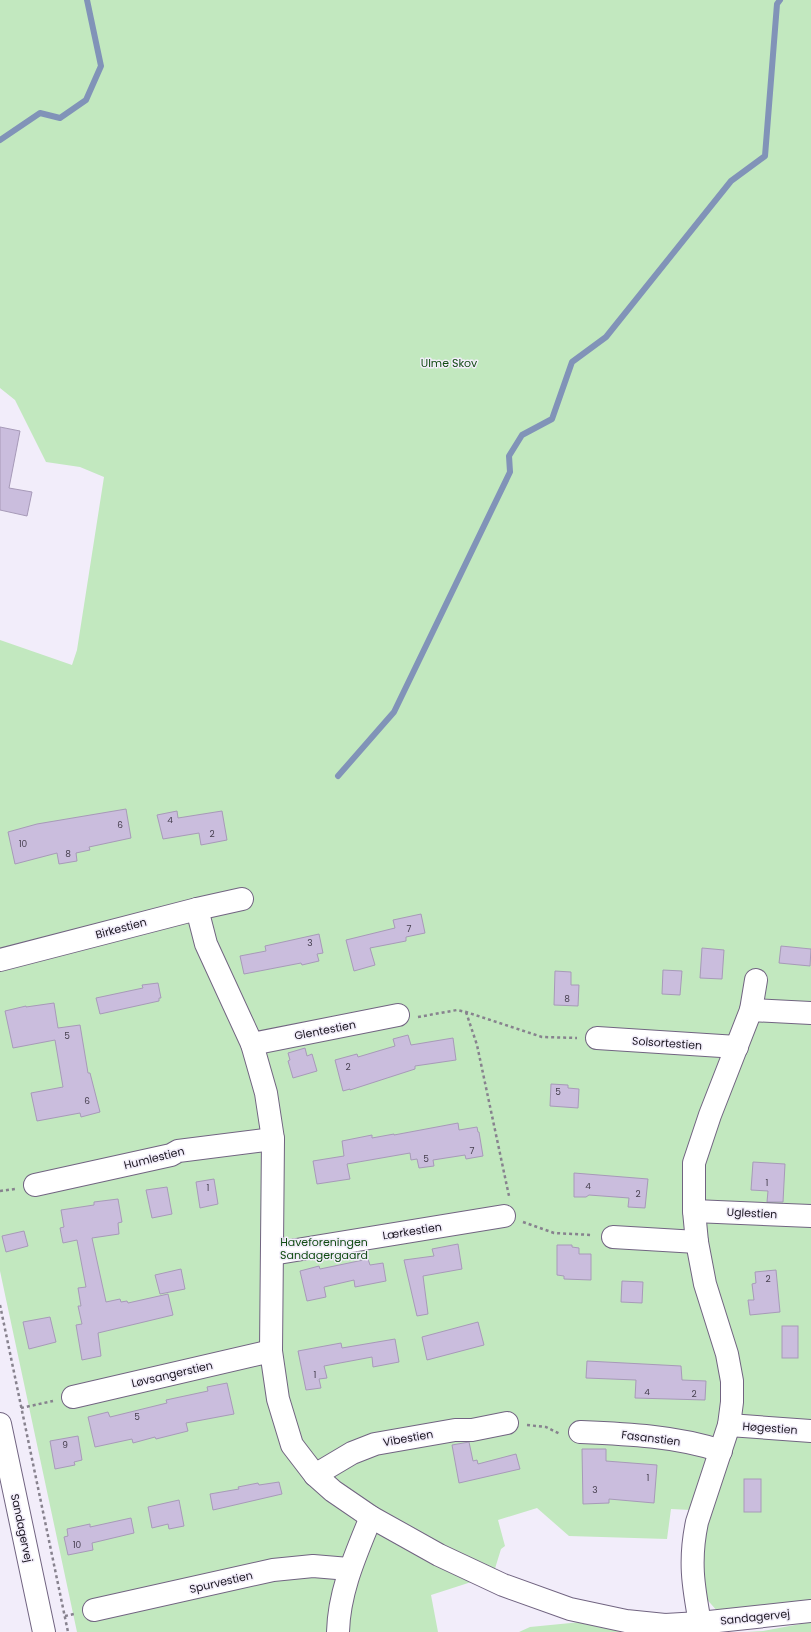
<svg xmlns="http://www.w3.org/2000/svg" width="811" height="1632" viewBox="0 0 811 1632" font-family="Poppins,sans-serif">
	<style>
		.green { fill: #c2e8bf }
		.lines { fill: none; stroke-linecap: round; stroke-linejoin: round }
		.stream { stroke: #8193b8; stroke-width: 6 }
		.building { fill: #cabddd; stroke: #a79ab8 }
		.minor-casing { stroke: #716481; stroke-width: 24 }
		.path { stroke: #87828e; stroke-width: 2.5; stroke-dasharray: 3 3; stroke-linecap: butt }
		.minor { stroke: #fff; stroke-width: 22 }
		.labels { text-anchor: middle; stroke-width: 3; stroke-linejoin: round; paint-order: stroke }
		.number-label { font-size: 9px; fill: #474050 }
		.park-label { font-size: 11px; fill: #124c14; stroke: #f2edfa }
		.street-label { font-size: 11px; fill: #1b1621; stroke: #f2edfa }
	</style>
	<rect width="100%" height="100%" fill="#f2edfa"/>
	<!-- green -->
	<g class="green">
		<path d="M 0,0 L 811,0 L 811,1605 L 719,1613 L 703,1595 L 700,1552 L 710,1511 L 671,1509 L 667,1539 L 569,1536 L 537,1508 L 498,1520 L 505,1546 L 501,1549 L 493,1575 L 431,1595 L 438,1632 L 77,1632 L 0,1271 L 0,640 L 72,665 L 77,650 L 104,477 L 80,467 L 46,462 L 15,400 L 0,388 Z"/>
		<path d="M 581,1622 L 633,1632 L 519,1632 L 530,1627 Z"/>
		<path d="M 811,1622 L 811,1632 L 746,1632 L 763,1631 Z"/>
	</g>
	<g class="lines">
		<!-- stream -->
		<g class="stream">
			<path d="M 0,140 L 40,113 L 60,118 L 86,100 L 101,66 L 87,0"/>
			<path d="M 338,776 L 394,712 L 510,472 L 509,456 L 522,435 L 552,419 L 572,362 L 606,337 L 731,181 L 765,156 L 777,4 L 780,0"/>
		</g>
	</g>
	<!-- building -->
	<g class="building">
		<path d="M 0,427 L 20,431 L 9,488 L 32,492 L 27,516 L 0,510 Z"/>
		<path d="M 126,809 L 131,838 L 89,847 L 90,850 L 76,853 L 77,861 L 59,864 L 57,853 L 15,864 L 8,832 L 37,824 Z"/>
		<path d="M 177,811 L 178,818 L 222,811 L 227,840 L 201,845 L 199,833 L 163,839 L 157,815 Z"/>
		<path d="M 421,914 L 425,933 L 406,937 L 406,941 L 370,948 L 375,965 L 354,971 L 346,940 L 395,928 L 393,920 Z"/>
		<path d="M 319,934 L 323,953 L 317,954 L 319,961 L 302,965 L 301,963 L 244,974 L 240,956 L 266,951 L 265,946 Z"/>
		<path d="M 781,946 L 811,949 L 810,966 L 779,963 Z"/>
		<path d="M 702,948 L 724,950 L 722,979 L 700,978 Z"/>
		<path d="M 663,970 L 682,971 L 680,995 L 662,994 Z"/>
		<path d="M 555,971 L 571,972 L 571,985 L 579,985 L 578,1006 L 554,1005 Z"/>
		<path d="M 158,983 L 161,998 L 159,998 L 159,1001 L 100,1014 L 96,998 L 143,988 L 142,985 Z"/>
		<path d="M 54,1003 L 58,1028 L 80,1025 L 88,1073 L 90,1073 L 100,1112 L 81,1117 L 80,1113 L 37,1121 L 31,1093 L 63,1087 L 55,1040 L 13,1048 L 5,1011 L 26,1006 L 26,1007 Z"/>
		<path d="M 408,1035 L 411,1045 L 453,1038 L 456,1060 L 415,1066 L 415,1069 L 350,1090 L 350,1089 L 343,1091 L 335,1060 L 357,1054 L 358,1057 L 395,1046 L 393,1039 Z"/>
		<path d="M 305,1048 L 307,1056 L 312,1054 L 317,1071 L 293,1078 L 288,1061 L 290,1060 L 288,1053 Z"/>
		<path d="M 551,1084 L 568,1085 L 568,1088 L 579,1089 L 578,1108 L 550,1106 Z"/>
		<path d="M 458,1123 L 459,1130 L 477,1127 L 478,1132 L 479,1132 L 483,1156 L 466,1159 L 465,1155 L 433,1160 L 434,1166 L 419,1168 L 417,1159 L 411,1160 L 410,1153 L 347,1164 L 350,1179 L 317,1184 L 313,1161 L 344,1156 L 342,1141 L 372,1135 L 372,1138 L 394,1134 L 394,1135 Z"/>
		<path d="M 753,1162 L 785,1164 L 783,1202 L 767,1202 L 768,1191 L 751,1190 Z"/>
		<path d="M 574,1173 L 648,1179 L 645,1208 L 628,1207 L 629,1198 L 589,1195 L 586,1197 L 574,1197 Z"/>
		<path d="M 214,1179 L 218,1204 L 200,1208 L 196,1182 Z"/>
		<path d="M 167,1187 L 172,1214 L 152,1218 L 146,1190 Z"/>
		<path d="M 118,1199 L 122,1222 L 118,1223 L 119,1234 L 92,1238 L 106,1302 L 120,1299 L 121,1302 L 127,1301 L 128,1303 L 168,1294 L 173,1315 L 98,1333 L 101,1356 L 82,1360 L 76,1325 L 82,1324 L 78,1306 L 81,1306 L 78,1288 L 86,1287 L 77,1240 L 63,1243 L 60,1228 L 64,1227 L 61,1210 L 94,1205 L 94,1202 Z"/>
		<path d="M 24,1231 L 28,1246 L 6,1252 L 2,1236 Z"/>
		<path d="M 458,1244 L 462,1269 L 423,1276 L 428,1314 L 417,1316 L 404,1260 L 434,1256 L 432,1249 Z"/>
		<path d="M 557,1245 L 572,1245 L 572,1247 L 579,1248 L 579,1254 L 591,1254 L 591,1280 L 564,1279 L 564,1276 L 557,1275 Z"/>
		<path d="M 368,1259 L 370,1265 L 383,1263 L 386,1281 L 355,1287 L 354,1280 L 324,1287 L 326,1297 L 307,1301 L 300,1271 L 319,1266 L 320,1269 Z"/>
		<path d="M 181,1269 L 185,1289 L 160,1294 L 155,1275 Z"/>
		<path d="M 776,1270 L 780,1312 L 750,1315 L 748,1300 L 754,1300 L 752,1284 L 756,1283 L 755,1272 Z"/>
		<path d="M 622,1281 L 643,1282 L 642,1303 L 621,1302 Z"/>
		<path d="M 50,1317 L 56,1342 L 29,1349 L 23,1322 Z"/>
		<path d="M 478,1322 L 484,1345 L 427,1360 L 422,1337 Z"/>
		<rect x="782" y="1326" width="16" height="32"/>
		<path d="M 395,1339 L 399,1362 L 373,1367 L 372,1357 L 324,1366 L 327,1378 L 319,1379 L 321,1388 L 306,1390 L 298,1351 L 341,1343 L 342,1348 Z"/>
		<path d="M 587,1361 L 681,1366 L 682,1380 L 706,1381 L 705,1400 L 635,1398 L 636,1380 L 586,1378 Z"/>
		<path d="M 227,1383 L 234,1414 L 186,1423 L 188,1431 L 156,1439 L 155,1437 L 133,1443 L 132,1439 L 95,1447 L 88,1417 L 108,1412 L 110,1417 L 167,1403 L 166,1400 L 208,1391 L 207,1387 Z"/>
		<path d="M 78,1436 L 82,1460 L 74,1462 L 75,1465 L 55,1469 L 50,1441 Z"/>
		<path d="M 469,1442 L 473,1461 L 477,1460 L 478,1464 L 516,1454 L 520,1469 L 459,1483 L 452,1445 Z"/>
		<path d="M 582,1449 L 606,1449 L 606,1461 L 657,1465 L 654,1503 L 609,1499 L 609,1503 L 583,1504 Z"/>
		<rect x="744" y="1479" width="17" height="33"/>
		<path d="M 279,1482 L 282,1494 L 213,1510 L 210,1494 L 239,1489 L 238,1487 L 258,1483 L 259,1485 Z"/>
		<path d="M 179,1500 L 184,1526 L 169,1529 L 168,1524 L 152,1528 L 148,1507 Z"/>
		<path d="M 131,1518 L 134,1533 L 92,1543 L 93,1550 L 68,1555 L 64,1537 L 68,1536 L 67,1529 L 90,1524 L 90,1527 Z"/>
	</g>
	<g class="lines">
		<!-- minor casing -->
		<g class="minor-casing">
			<g id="minor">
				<path d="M 197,909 L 206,944 L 252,1044 L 266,1093 L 273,1139 L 271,1351 L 278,1399 L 292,1445 L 315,1475 L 333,1491 L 371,1517 L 439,1555 L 503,1585 L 570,1609 L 626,1621 L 665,1625 L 700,1623 L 811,1611"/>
				<path d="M 0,960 L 197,909 L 242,899"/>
				<path d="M 751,1010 L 811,1013"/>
				<path d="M 597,1038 L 737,1047"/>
				<path d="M 252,1044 L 398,1015"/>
				<path d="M 35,1185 L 171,1155 L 178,1151 L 273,1139"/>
				<path d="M 694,1211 L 811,1216"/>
				<path d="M 613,1237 L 697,1242"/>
				<path d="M 272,1254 L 504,1216"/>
				<path d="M 73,1397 L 271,1351"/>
				<path d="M 0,1424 L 44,1632"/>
				<path d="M 729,1425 L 811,1431"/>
				<path d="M 580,1432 C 627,1434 676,1436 721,1451"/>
				<path d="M 315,1475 L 352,1453 L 375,1444 L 455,1430 L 472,1430 L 507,1423"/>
				<path d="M 94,1610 L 273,1570 L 313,1566 L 349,1569"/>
				<path d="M 700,1623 C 693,1585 689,1560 697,1522 L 729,1425 L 732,1402 L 732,1381 L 727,1354 L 705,1284 L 697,1242 L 694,1211 L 694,1163 L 710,1115 L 751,1010 L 756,980"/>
				<path d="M 338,1632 C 339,1591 356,1554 371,1517"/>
			</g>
		</g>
		<!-- path -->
		<g class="path">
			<path d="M 466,1012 L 477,1045 L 509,1196"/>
			<path d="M 418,1017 L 457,1010 L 466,1012 L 542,1037 L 577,1038"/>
			<path d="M 0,1191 L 15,1189"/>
			<path d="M 523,1222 L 554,1233 L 592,1235"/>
			<path d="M 0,1305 L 68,1632"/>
			<path d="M 21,1408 L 53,1401"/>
			<path d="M 527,1425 L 546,1427 L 560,1434"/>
			<path d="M 65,1616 L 74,1614"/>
		</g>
		<!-- minor -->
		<use href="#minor" class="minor"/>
	</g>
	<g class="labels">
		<!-- number labels -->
		<g class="number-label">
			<text x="170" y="823">4</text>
			<text x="120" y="828">6</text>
			<text x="212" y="837">2</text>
			<text x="23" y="847">10</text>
			<text x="68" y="857">8</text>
			<text x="409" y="932">7</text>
			<text x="310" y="946">3</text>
			<text x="567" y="1002">8</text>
			<text x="67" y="1039">5</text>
			<text x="348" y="1070">2</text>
			<text x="558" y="1095">5</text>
			<text x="87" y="1104">6</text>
			<text x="472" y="1154">7</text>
			<text x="426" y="1162">5</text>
			<text x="767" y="1186">1</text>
			<text x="588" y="1189">4</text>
			<text x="208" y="1191">1</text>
			<text x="638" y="1197">2</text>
			<text x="768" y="1282">2</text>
			<text x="315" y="1378">1</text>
			<text x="647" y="1395">4</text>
			<text x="694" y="1397">2</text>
			<text x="137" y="1420">5</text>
			<text x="65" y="1448">9</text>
			<text x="648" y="1481">1</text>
			<text x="595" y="1493">3</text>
			<text x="77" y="1548">10</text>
		</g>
		<!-- park labels -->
		<g class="park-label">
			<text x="449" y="367">Ulme Skov</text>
			<text x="324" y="1246">Haveforeningen<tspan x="324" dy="13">Sandagergaard</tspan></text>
		</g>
		<!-- street labels -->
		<g class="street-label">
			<text transform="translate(121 928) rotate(-15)" y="4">Birkestien</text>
			<text transform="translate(325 1030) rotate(-11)" y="4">Glentestien</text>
			<text transform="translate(667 1043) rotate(4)" y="4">Solsortestien</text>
			<text transform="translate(154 1158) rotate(-14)" y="4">Humlestien</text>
			<text transform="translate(752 1213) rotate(3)" y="4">Uglestien</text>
			<text transform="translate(412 1231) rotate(-9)" y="4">Lærkestien</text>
			<text transform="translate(172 1374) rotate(-13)" y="4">Løvsangerstien</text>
			<text transform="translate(770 1428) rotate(4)" y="4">Høgestien</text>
			<text transform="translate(408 1438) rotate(-10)" y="4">Vibestien</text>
			<text transform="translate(651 1438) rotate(7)" y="4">Fasanstien</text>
			<text transform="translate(22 1528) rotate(78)" y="4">Sandagervej</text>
			<text transform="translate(221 1582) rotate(-13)" y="4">Spurvestien</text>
			<text transform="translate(755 1617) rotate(-6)" y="4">Sandagervej</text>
		</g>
	</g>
</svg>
